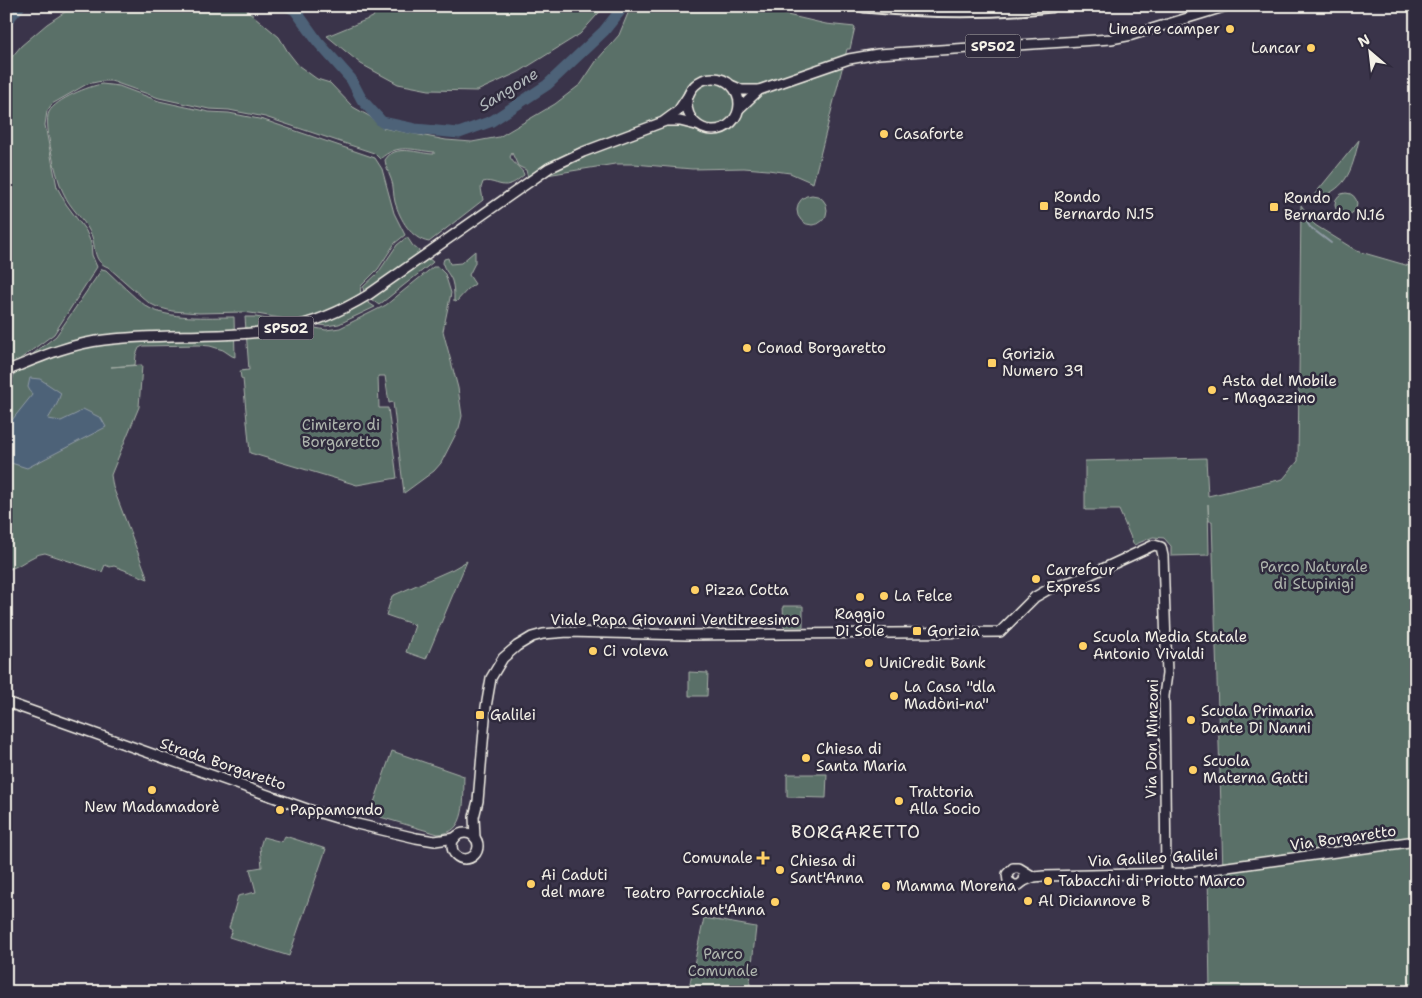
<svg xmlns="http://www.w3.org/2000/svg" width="1422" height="998" viewBox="0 0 1422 998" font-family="'Shantell Sans',sans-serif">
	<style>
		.green { fill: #5a6f68; stroke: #a7b0a8 }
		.water { fill: #4d6278; stroke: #909ba5 }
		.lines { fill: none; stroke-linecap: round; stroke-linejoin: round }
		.stream { stroke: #909ba5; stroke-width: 2 }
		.river { stroke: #4d6278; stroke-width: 11 }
		.secondary-casing { stroke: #f4f1e8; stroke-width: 12 }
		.primary-casing { stroke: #f4f1e8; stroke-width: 12 }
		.highway-casing { stroke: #f4f1e8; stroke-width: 15 }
		.secondary { stroke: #2f2a3d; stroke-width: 9 }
		.primary { stroke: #2f2a3d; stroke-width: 9 }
		.highway { stroke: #2f2a3d; stroke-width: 11 }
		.poi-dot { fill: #ffd166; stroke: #2f2a3d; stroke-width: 2 }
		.labels { text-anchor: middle; stroke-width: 5; stroke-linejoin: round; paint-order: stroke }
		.shield { fill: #2f2a3d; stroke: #b9b5b5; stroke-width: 1 }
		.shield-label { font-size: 14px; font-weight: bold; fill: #f4f1e8 }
		.poi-label { font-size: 15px; fill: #f4f1e8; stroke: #2f2a3d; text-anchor: start }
		.park-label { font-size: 15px; fill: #afb6ae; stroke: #2f2a3d }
		.street-label { font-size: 15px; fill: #f4f1e8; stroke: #2f2a3d }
		.water-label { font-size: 16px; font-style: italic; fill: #b1b8bb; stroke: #2f2a3d }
		.quarter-label { font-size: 18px; letter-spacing: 1px; fill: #f4f1e8; stroke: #2f2a3d }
	</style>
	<rect width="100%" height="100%" fill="#3a344a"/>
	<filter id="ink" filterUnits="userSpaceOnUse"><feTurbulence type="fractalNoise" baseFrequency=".02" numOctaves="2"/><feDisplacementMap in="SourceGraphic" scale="10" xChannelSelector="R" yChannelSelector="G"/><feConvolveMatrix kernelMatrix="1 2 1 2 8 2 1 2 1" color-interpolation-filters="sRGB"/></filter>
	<g filter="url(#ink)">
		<!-- green -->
		<g class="green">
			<path d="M 74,6 L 242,6 L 279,37 L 288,52 L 299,66 L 317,79 L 330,83 L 353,107 L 369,116 L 383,128 L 446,140 L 472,142 L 499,137 L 555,104 L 581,84 L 597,60 L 619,35 L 631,6 L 764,6 L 787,15 L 826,24 L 855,27 L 850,49 L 847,49 L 813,183 L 790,173 L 768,170 L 744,168 L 692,169 L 634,164 L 615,164 L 528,178 L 526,170 L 518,166 L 512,153 L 510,157 C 513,164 523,169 524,175 C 520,178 515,183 510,184 C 501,188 492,179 483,182 L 481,188 L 483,200 L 429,242 C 411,239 400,219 395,202 C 393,195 394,185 391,179 C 388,171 386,168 385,160 C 395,143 419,154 434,154 L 434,152 C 412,150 398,143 380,159 L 374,153 L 265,117 L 229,110 L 209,109 L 159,98 L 111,81 L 102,81 L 87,84 L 52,104 L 47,111 L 45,125 L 57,187 L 66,204 L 86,231 L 91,243 L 92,255 L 97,267 L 54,334 L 16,362 L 13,366 L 6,390 L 6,64 L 21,46 L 47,24 Z"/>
			<path d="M 378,6 L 605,6 L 580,34 L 519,72 L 477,91 L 429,90 L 398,84 L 361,64 L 327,36 L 373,17 Z"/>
			<path d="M 102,84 L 119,86 L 159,101 L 209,112 L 229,113 L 264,120 L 375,158 L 382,169 L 394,213 L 405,235 L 395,243 L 378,269 L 361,286 C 358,297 367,302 375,307 L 339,324 L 326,326 L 257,314 L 243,312 L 199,313 L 172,311 L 157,307 L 149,303 L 108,267 C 91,261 97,245 90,232 C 83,218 70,208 64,194 C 57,182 43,124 49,112 C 56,99 89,86 102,84 Z"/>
			<path d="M 1359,140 C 1351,173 1347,191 1310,200 Z"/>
			<circle cx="1346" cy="204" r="11"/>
			<circle cx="812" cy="210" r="15"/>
			<path d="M 1301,205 L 1315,225 L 1357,251 L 1416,268 L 1416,992 L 1210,992 L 1208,873 L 1223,871 L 1212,521 L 1209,521 L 1208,504 L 1209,555 L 1171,556 L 1171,546 L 1164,538 L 1153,537 L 1134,545 L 1119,510 L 1085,510 L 1085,461 L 1206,458 L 1208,496 L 1283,479 L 1298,461 Z"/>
			<path d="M 407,237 L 413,246 L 433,262 L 432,263 L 379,305 L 364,294 L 363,287 L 378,273 L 397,245 Z"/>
			<path d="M 475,251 L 475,263 L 469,275 L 475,284 L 468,289 L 456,302 L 454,301 C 454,294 454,288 452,281 C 449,272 440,267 444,259 L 448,258 L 450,264 L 461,263 Z"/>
			<path d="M 433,267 L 438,267 L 445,274 L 451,293 L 443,331 L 458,388 L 462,416 L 459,428 L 441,463 L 434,471 L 404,493 L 393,402 L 389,403 L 385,376 L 378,376 L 379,408 L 388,408 L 397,478 L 357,485 L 250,453 L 243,379 L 241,378 L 240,371 L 249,370 L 245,317 L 256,317 L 326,330 L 340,328 L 386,305 Z"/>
			<path d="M 102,269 L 106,270 C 119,282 132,296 146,306 C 167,320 209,317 234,317 L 235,357 L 232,356 L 223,350 L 210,346 L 199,345 L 143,346 L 139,348 L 136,355 L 135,365 L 111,367 L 142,365 L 139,407 L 113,470 L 111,475 L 113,487 L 148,579 L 114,566 L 110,567 L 105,565 L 102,572 L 45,553 C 30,555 21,567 6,570 L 6,399 L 10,396 L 8,395 L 16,367 L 56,336 Z"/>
			<path d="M 467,561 L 426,659 L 406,652 L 415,625 L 386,615 L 392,596 L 453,569 Z"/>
			<path d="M 783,606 L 803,606 L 803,627 L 784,627 Z"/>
			<path d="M 689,672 L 708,673 L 707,696 L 689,696 Z"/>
			<path d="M 392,751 L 464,776 C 463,797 468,834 438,834 L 370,814 Z"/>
			<path d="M 787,774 L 827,774 L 826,798 L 787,797 Z"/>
			<path d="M 285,836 L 326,849 L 289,956 L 229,937 L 232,930 L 229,928 L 238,896 L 256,892 L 250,869 L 262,867 L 260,847 L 263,837 L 282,842 Z"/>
			<path d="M 704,918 L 756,927 L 749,992 L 688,992 Z"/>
		</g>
		<!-- water -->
		<path class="water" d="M 30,378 L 40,379 L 61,393 L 57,404 L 48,419 L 61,421 L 78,413 L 83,409 L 101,418 L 106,427 L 27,468 L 8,462 L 6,460 L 6,416 L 12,420 L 32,395 L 28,387 Z"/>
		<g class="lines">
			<!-- stream -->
			<path class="stream" d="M 1303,216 L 1310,227 L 1331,243"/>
			<!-- river -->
			<g class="river">
				<path d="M 287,6 L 295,10 L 318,42 L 351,79 L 362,100 L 382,122 L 415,129 L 459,133 L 492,121 L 547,85 L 604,31 L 624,6"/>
				<path d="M 6,22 L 20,6"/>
			</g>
			<!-- secondary casing -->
			<g class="secondary-casing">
				<g id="secondary">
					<path d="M 6,702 L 307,809 L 357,824 L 416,838 L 435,841 L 455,838"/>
					<circle cx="465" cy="846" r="13"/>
					<path d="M 475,838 L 474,817 L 478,801 L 486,707 L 491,678 L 503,658 L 517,646 L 532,637 L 543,634 L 568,632 L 687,635 L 1000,632 L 1035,597 L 1049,589 L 1085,577 L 1154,545 L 1161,547 L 1163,556 L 1167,674 L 1164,696 L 1166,874"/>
					<path d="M 1025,873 L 1024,881 L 1019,885 L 1014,885 L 1008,881 L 1007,874 L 1013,868 L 1019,868 L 1034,877"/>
					<path d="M 1024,881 L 1034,877 L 1044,876 L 1184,873 L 1416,841"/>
				</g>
			</g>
			<!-- primary casing -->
			<g class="primary-casing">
				<g id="primary">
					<circle cx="713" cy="104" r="26"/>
					<path d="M 733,86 L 742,90 L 759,90 L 849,59 L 878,54 L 1111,39 L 1132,35 L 1227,6"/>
					<path d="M 739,109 L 759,90"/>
					<path d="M 665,121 L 680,121 L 696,125"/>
					<path d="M 6,371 C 38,358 69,344 104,340 C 162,333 225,339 283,329 C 314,323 342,311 368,295 L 549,168 L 583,152 L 663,122 L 678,111 L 688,96"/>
				</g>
			</g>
			<!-- highway casing -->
			<g class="highway-casing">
				<path id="highway" d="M 864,6 C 927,12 988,13 1051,6"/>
			</g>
			<!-- secondary -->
			<use href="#secondary" class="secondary"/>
			<!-- primary -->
			<use href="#primary" class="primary"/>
			<!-- highway -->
			<use href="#highway" class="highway"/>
		</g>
	</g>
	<!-- markers -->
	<g class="poi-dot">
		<circle cx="1230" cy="29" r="5"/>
		<circle cx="1311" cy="48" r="5"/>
		<circle cx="884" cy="134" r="5"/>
		<rect x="1039" y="201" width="10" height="10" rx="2.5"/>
		<rect x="1269" y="202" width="10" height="10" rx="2.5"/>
		<circle cx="747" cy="348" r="5"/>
		<rect x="987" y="358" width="10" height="10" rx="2.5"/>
		<circle cx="1212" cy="390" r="5"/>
		<circle cx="1036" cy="579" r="5"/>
		<circle cx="695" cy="590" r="5"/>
		<circle cx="884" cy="596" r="5"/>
		<circle cx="860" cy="597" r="5"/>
		<rect x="912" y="626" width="10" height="10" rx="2.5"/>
		<circle cx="1083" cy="646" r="5"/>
		<circle cx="593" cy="651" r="5"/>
		<circle cx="869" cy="663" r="5"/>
		<circle cx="894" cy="696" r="5"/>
		<rect x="475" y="710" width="10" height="10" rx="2.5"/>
		<circle cx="1191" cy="720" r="5"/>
		<circle cx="806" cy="758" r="5"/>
		<circle cx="1193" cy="770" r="5"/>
		<circle cx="152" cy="790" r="5"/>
		<circle cx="899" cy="801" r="5"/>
		<circle cx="280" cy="810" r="5"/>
		<path d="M760.5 850.5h5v5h5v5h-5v5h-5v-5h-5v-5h5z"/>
		<circle cx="780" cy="870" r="5"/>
		<circle cx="1048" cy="881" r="5"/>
		<circle cx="531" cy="884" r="5"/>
		<circle cx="886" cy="886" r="5"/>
		<circle cx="1028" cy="901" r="5"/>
		<circle cx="775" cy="902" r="5"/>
	</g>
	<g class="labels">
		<!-- shield labels -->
		<g class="shield">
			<rect x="965.5" y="34.5" width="55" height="23" rx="4"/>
			<rect x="258.5" y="316.5" width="55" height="23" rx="4"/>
		</g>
		<g class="shield-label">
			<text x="993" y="51">SP502</text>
			<text x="286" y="333">SP502</text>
		</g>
		<!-- poi labels -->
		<g class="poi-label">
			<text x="1220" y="34" text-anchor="end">Lineare camper</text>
			<text x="1301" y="53" text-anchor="end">Lancar</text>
			<text x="894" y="139">Casaforte</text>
			<text x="1054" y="202">Rondo<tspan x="1054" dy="17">Bernardo N.15</tspan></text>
			<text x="1284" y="203">Rondo<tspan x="1284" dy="17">Bernardo N.16</tspan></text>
			<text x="757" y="353">Conad Borgaretto</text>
			<text x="1002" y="359">Gorizia<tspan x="1002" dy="17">Numero 39</tspan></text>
			<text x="1222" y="386">Asta del Mobile<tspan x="1222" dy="17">- Magazzino</tspan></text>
			<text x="1046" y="575">Carrefour<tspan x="1046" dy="17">Express</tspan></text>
			<text x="705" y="595">Pizza Cotta</text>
			<text x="894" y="601">La Felce</text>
			<text x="860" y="619" text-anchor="middle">Raggio<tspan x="860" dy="17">Di Sole</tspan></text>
			<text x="927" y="636">Gorizia</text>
			<text x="1093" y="642">Scuola Media Statale<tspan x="1093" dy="17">Antonio Vivaldi</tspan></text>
			<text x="603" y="656">Ci voleva</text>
			<text x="879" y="668">UniCredit Bank</text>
			<text x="904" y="692">La Casa "dla<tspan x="904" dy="17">Madòni-na"</tspan></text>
			<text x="1201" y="716">Scuola Primaria<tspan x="1201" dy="17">Dante Di Nanni</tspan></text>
			<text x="490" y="720">Galilei</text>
			<text x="816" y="754">Chiesa di<tspan x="816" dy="17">Santa Maria</tspan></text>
			<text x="1203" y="766">Scuola<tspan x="1203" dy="17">Materna Gatti</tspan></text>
			<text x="909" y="797">Trattoria<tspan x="909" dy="17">Alla Socio</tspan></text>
			<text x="152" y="812" text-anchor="middle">New Madamadorè</text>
			<text x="290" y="815">Pappamondo</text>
			<text x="753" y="863" text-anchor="end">Comunale</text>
			<text x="790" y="866">Chiesa di<tspan x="790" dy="17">Sant'Anna</tspan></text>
			<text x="541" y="880">Ai Caduti<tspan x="541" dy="17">del mare</tspan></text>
			<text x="1058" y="886">Tabacchi di Priotto Marco</text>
			<text x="896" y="891">Mamma Morena</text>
			<text x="765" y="898" text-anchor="end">Teatro Parrocchiale<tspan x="765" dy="17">Sant'Anna</tspan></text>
			<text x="1038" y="906">Al Diciannove B</text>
		</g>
		<!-- park labels -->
		<g class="park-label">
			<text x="341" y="430">Cimitero di<tspan x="341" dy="17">Borgaretto</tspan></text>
			<text x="1314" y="572">Parco Naturale<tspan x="1314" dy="17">di Stupinigi</tspan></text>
			<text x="723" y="959">Parco<tspan x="723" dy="17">Comunale</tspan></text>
		</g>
		<!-- street labels -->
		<g class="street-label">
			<text x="675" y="625">Viale Papa Giovanni Ventitreesimo</text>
			<text transform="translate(1152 739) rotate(-89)" y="5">Via Don Minzoni</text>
			<text transform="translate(223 764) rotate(19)" y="5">Strada Borgaretto</text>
			<text transform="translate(1343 838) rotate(-8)" y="5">Via Borgaretto</text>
			<text transform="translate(1153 858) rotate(-3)" y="5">Via Galileo Galilei</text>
		</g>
		<!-- water labels -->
		<g class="water-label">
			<text transform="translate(508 89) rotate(-32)" y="6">Sangone</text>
		</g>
		<!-- quarter labels -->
		<g class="quarter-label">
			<text x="856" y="838">BORGARETTO</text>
		</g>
	</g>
	<!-- margin -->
	<rect width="1422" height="998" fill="none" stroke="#2f2a3d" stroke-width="25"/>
	<rect x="12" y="12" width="1397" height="973" fill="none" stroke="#f4f1e8" stroke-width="2" filter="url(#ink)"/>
	<!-- north arrow -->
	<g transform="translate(1370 52) rotate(332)" stroke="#2f2a3d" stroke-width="4" paint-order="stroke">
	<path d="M0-4L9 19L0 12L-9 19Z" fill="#f4f1e8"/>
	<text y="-8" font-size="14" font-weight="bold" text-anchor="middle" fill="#f4f1e8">N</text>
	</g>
</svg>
